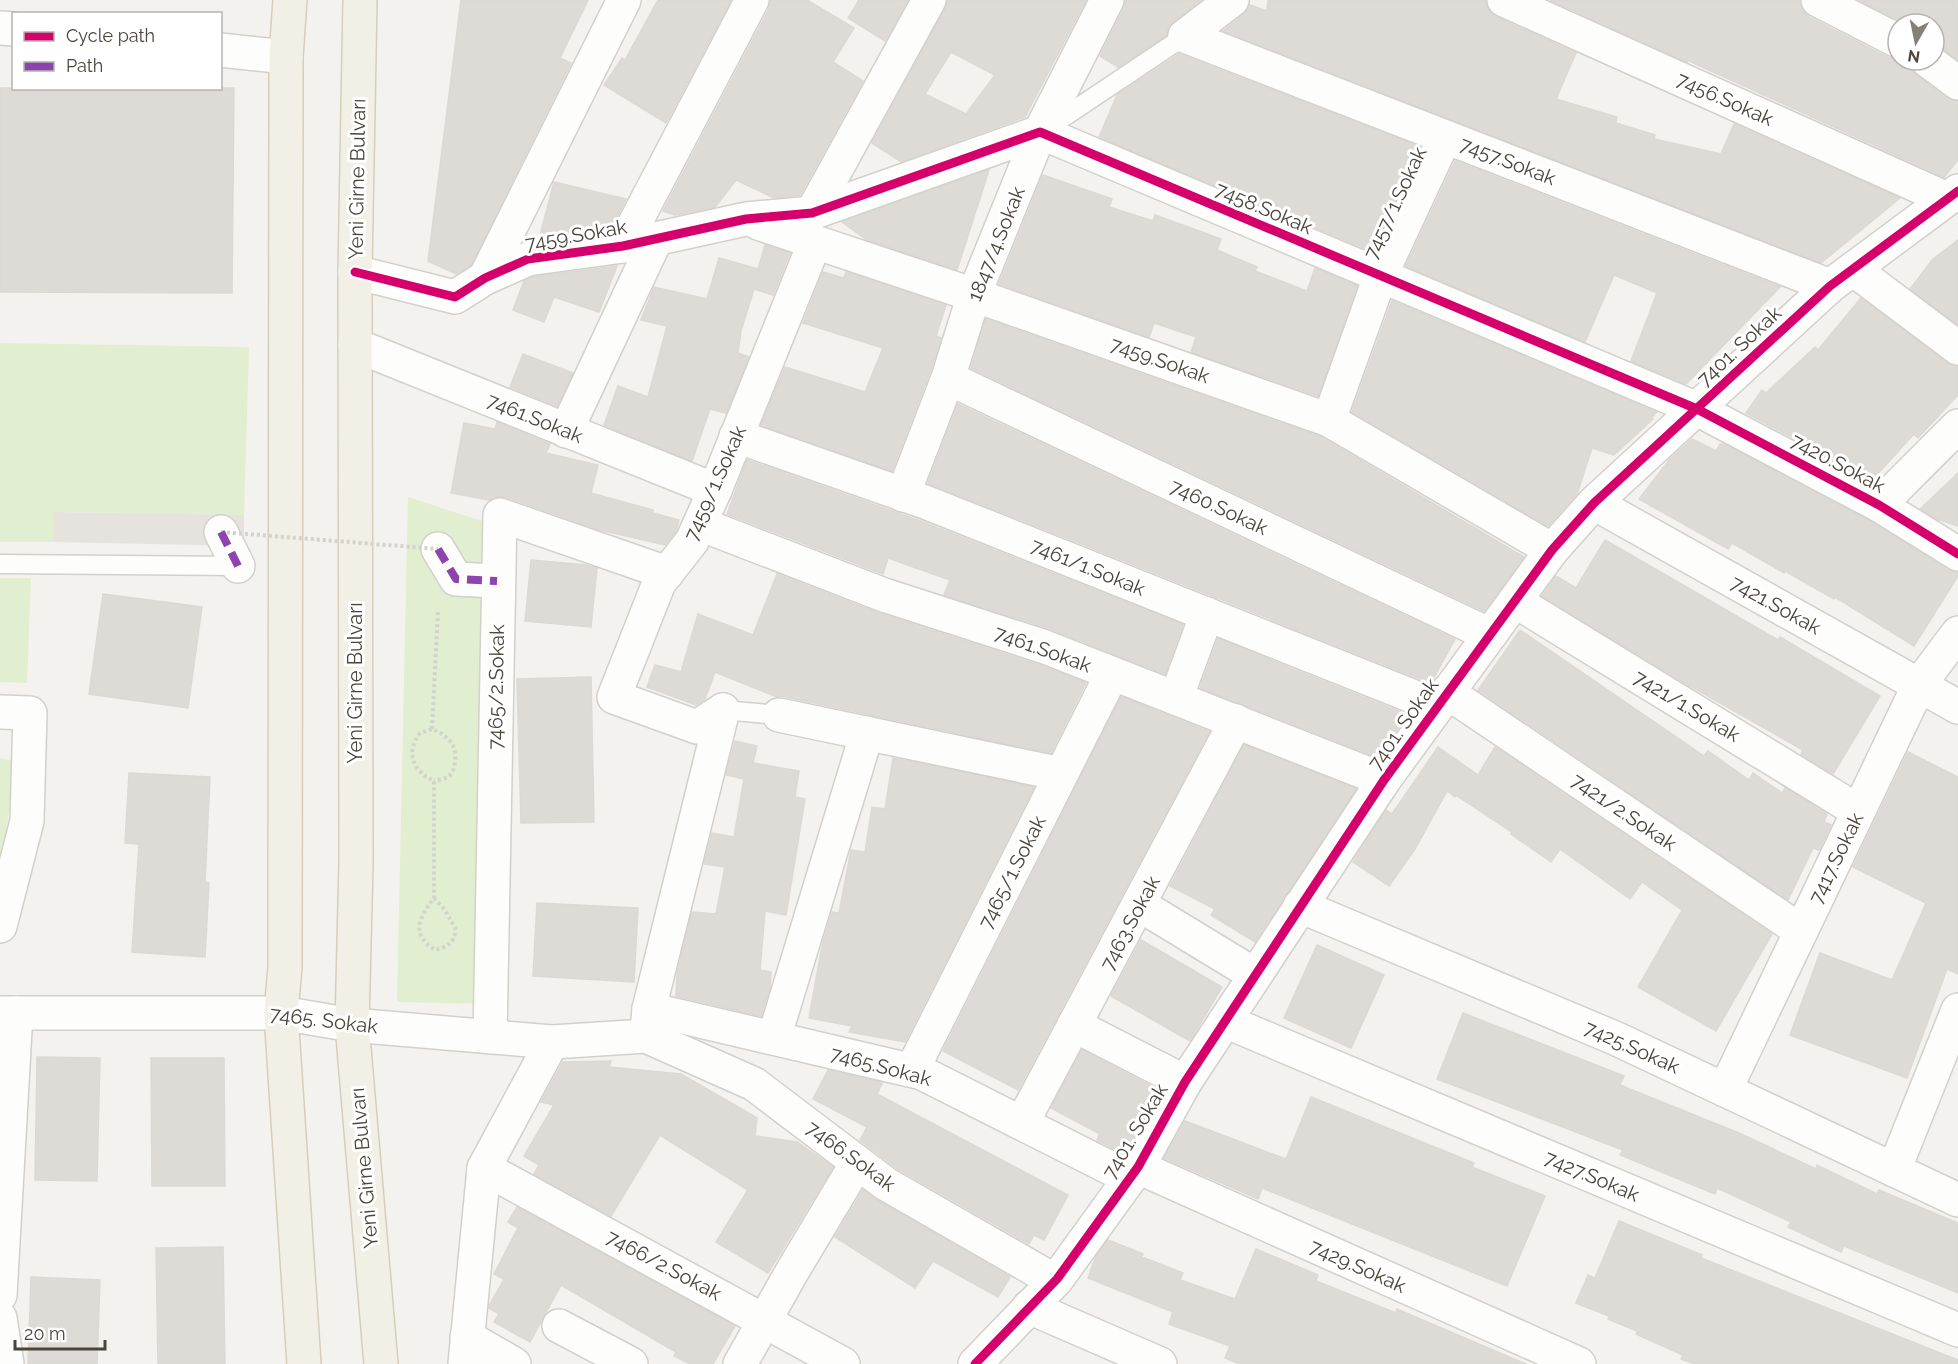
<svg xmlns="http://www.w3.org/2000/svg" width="1958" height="1364" viewBox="0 0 1958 1364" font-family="Raleway,sans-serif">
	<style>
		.green { fill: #e1eecf }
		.parking { fill: #e6e3df }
		.building { fill: #dedbd6; stroke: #dcd9d4; stroke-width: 1.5; fill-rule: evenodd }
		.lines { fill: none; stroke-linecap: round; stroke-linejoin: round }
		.lane-casing { stroke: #d2d0cb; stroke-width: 21 }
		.street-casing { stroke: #d2d0cb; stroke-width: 36 }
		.primary-casing { stroke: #d6cebb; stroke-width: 36 }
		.path { stroke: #d3d2cc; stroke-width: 4; stroke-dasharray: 3 3; stroke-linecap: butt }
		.lane { stroke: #fdfdfc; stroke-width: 18 }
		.street { stroke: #fdfdfc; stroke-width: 33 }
		.primary { stroke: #f2efe6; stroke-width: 33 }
		.path-bridge { stroke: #d3d2cc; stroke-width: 4; stroke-dasharray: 3 3; stroke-linecap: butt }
		.quiet { stroke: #8e44ad; stroke-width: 8; stroke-dasharray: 15 8; stroke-linecap: butt }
		.cycleway-casing { stroke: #fff; stroke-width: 13 }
		.cycleway { stroke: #d6006c; stroke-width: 9 }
		.labels { text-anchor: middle; stroke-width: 6; stroke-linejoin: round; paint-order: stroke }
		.street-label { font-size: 20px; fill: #4b4439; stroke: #fff }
	</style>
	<rect width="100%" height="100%" fill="#f4f2ee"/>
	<!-- green -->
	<g class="green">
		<path d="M 0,343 L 249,347 L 244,515 L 54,512 L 54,542 L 0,542 Z"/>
		<path d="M 408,497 L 507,529 L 496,1004 L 397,1002 Z"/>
		<path d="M 0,578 L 31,578 L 27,683 L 0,682 Z"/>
		<path d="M 0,758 L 14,761 L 6,837 L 0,855 Z"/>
	</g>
	<!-- parking -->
	<path class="parking" d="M 53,512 L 244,515 L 244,546 L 54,542 Z"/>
	<!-- building -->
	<g class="building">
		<path d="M 461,0 L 588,0 L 560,58 L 571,63 L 471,265 L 456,274 L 428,261 Z"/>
		<path d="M 658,0 L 731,0 L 666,123 L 604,85 L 622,58 L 625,60 Z"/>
		<path d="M 771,0 L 807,0 L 854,28 L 833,62 L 863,81 L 800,195 L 774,198 L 736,180 L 715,207 L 675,215 L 663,211 L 769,9 Z"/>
		<path d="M 859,0 L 908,0 L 885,41 L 848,18 Z"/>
		<path d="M 948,0 L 1086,0 L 1025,117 L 901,162 L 872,143 L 945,9 ZM 951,52 L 995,75 L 966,114 L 925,94 Z"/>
		<path d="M 1126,0 L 1201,0 L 1173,22 L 1168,28 L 1167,35 L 1118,67 L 1100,56 L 1124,8 Z"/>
		<path d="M 1268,0 L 1486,0 L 1489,10 L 1496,17 L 1576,53 L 1556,99 L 1617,117 L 1616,123 L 1655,135 L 1654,139 L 1721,154 L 1734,124 L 1900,198 L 1821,263 L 1223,31 L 1243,15 L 1250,5 L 1267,11 Z"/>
		<path d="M 1550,0 L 1799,0 L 1802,10 L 1809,17 L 1889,58 L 1909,60 L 1910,68 L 1916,75 L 1947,98 L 1958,101 L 1958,160 L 1944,177 L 1687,60 L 1687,62 Z"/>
		<path d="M 1859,0 L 1958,0 L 1958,60 L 1934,43 L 1934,24 L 1906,24 Z"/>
		<path d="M 1179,54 L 1420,147 L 1371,251 L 1099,137 L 1117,95 Z"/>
		<path d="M 0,88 L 234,88 L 232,293 L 0,292 Z"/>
		<path d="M 1455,161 L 1780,287 L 1686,384 L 1631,361 L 1657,293 L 1614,275 L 1585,342 L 1406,266 Z"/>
		<path d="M 989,170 L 957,270 L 867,240 L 842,222 Z"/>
		<path d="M 1043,175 L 1112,199 L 1109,207 L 1153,221 L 1155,215 L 1221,239 L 1217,250 L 1257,267 L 1255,271 L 1307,291 L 1315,268 L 1357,286 L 1318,396 L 1191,352 L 1196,337 L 1154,323 L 1149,337 L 999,284 Z"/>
		<path d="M 554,182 L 626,199 L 611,229 L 539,239 Z"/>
		<path d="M 1958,240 L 1958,325 L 1910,289 L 1933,259 Z"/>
		<path d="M 765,245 L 790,253 L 773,295 L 754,289 L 741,331 L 738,353 L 749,357 L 726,413 L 710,409 L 692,461 L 604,425 L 618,386 L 648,397 L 667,326 L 641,320 L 654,287 L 707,299 L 719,258 L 758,269 Z"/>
		<path d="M 617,266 L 599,312 L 554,297 L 544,322 L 513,310 L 524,281 L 533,277 Z"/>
		<path d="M 823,272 L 844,278 L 846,272 L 946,305 L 936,336 L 941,338 L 930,372 L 892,471 L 761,425 L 785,367 L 865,392 L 883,348 L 803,323 Z"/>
		<path d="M 1861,298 L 1947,363 L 1958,366 L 1958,395 L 1918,438 L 1914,434 L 1872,480 L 1746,413 L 1762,390 L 1766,393 L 1815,347 L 1818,350 Z"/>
		<path d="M 1392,301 L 1657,412 L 1651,418 L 1653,419 L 1614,455 L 1592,448 L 1577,494 L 1548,526 L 1352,412 Z"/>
		<path d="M 986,319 L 1321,437 L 1524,557 L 1484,611 L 971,368 Z"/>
		<path d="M 523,354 L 573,373 L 557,406 L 510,387 Z"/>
		<path d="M 958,404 L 1455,639 L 1431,683 L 928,483 Z"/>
		<path d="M 497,422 L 550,444 L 546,453 L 598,465 L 591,493 L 653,510 L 653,513 L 679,520 L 676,531 L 665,545 L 600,530 L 506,497 L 497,497 L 489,500 L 451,493 L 464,423 L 495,429 Z"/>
		<path d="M 1692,439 L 1716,451 L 1720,444 L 1724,444 L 1870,521 L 1948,570 L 1958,573 L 1958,576 L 1914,646 L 1835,597 L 1834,599 L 1785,571 L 1784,573 L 1732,543 L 1728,549 L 1639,499 L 1670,459 Z"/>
		<path d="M 747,460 L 918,520 L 1183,625 L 1165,674 L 1051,629 L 944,595 L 950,580 L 888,558 L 883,574 L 727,514 Z"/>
		<path d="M 1958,473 L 1958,526 L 1937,519 L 1920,509 Z"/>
		<path d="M 1605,540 L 1778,640 L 1780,637 L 1880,696 L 1833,774 L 1801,754 L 1803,750 L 1685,683 L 1542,596 L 1556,576 L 1576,588 Z"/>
		<path d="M 531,560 L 587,565 L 597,568 L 591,627 L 525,621 Z"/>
		<path d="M 777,574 L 878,613 L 1039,665 L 1086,683 L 1051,753 L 781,696 L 777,697 L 715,672 L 705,699 L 696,705 L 647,687 L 655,665 L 681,672 L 698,614 L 753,635 Z"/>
		<path d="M 103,594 L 202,607 L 188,708 L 89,694 Z"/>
		<path d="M 1520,630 L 1704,756 L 1708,751 L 1749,780 L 1753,773 L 1782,793 L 1785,788 L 1827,814 L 1824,822 L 1831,825 L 1819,850 L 1813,848 L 1788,900 L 1478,690 Z"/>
		<path d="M 1218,639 L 1408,715 L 1377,757 L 1200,688 Z"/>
		<path d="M 591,677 L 594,822 L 521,823 L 517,679 Z"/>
		<path d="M 1121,697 L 1209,732 L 1018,1090 L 943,1051 Z"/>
		<path d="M 735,741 L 757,746 L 753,763 L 799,771 L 795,797 L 805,799 L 786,915 L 765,911 L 760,970 L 771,972 L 770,987 L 761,1016 L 676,996 L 677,974 L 692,912 L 716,914 L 725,867 L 704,864 L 712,833 L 734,837 L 744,779 L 726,775 Z"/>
		<path d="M 1244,745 L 1356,789 L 1255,942 L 1211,915 L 1215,909 L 1170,886 Z"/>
		<path d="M 1438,747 L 1478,775 L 1495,747 L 1772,934 L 1716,1031 L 1638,987 L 1682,910 L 1642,882 L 1630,899 L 1560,849 L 1551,862 L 1511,834 L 1512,832 L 1456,795 L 1455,797 L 1447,791 L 1415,849 L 1389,886 L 1353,862 L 1386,810 L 1392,814 Z"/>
		<path d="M 1908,752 L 1958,777 L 1958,974 L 1947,969 L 1907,1078 L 1790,1035 L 1820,953 L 1892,980 L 1926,903 L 1853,867 Z"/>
		<path d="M 893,758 L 1034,787 L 905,1042 L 849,1032 L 852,1026 L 809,1018 L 822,946 L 832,912 L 839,913 L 851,850 L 865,852 L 872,807 L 885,809 Z"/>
		<path d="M 129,773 L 210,777 L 205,882 L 209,883 L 205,957 L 132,952 L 139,844 L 125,843 Z"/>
		<path d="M 537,903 L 638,908 L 634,982 L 533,976 Z"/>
		<path d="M 1141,940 L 1222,987 L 1190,1041 L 1111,996 Z"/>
		<path d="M 1317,945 L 1384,975 L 1351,1048 L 1284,1018 Z"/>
		<path d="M 1463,1013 L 1624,1076 L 1620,1085 L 1739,1133 L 1816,1169 L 1817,1165 L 1877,1194 L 1879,1190 L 1958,1223 L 1958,1293 L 1844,1246 L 1841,1252 L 1788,1227 L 1791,1222 L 1717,1188 L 1715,1194 L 1620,1155 L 1623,1150 L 1437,1079 Z"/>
		<path d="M 1082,1050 L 1159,1090 L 1124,1154 L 1097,1140 L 1100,1134 L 1051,1108 Z"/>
		<path d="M 37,1057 L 100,1058 L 97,1181 L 35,1180 Z"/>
		<path d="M 151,1058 L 224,1058 L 225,1186 L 152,1186 Z"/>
		<path d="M 611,1061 L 609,1067 L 681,1074 L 757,1118 L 755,1136 L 797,1142 L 833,1167 L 768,1273 L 716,1242 L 748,1190 L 660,1135 L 611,1216 L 534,1174 L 539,1165 L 524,1156 L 554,1105 L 541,1102 L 563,1062 Z"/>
		<path d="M 828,1070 L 880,1082 L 882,1084 L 877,1094 L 1068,1195 L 1044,1240 L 1034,1235 L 1029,1244 L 896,1168 L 860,1140 L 867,1127 L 813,1099 Z"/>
		<path d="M 1311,1097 L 1474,1163 L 1472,1167 L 1545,1196 L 1507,1286 L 1262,1188 L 1258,1199 L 1164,1158 L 1185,1121 L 1286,1159 Z"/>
		<path d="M 863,1190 L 877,1200 L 1010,1277 L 998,1297 L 933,1261 L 915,1288 L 835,1237 Z"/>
		<path d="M 517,1207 L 735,1326 L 713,1364 L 690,1364 L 674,1356 L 676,1352 L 561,1285 L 530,1342 L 494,1322 L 499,1314 L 489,1308 L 489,1306 L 504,1279 L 494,1274 L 518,1228 L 508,1222 Z"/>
		<path d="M 1619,1221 L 1702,1255 L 1701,1258 L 1958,1360 L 1958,1364 L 1695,1364 L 1681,1359 L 1683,1355 L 1636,1334 L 1637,1331 L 1608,1319 L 1609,1316 L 1576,1303 L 1588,1275 L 1595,1278 Z"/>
		<path d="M 1108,1240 L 1143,1254 L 1142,1257 L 1183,1273 L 1180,1280 L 1235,1299 L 1256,1249 L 1318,1275 L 1316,1281 L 1396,1313 L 1397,1309 L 1526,1364 L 1240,1364 L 1225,1358 L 1230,1346 L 1169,1324 L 1173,1312 L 1088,1278 L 1096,1256 Z"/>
		<path d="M 223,1247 L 225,1364 L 158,1364 L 156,1248 Z"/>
		<path d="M 31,1277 L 100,1280 L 97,1364 L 28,1364 Z"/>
	</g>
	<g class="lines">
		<!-- lane casing -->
		<g class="lane-casing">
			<g id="lane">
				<path d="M 1049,127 L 1185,36"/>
				<path d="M 0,564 L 238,566"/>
				<path d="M 723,710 L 779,715"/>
			</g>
		</g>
		<!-- street casing -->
		<g class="street-casing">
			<g id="street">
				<path d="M 1504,0 L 1947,199"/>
				<path d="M 1818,0 L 1898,41"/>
				<path d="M 0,28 L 14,29"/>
				<path d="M 1185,36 L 1830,286"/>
				<path d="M 1185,36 L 1232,0"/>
				<path d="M 220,50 L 286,57"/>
				<path d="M 1927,60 L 1958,83"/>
				<path d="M 812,213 L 929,0"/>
				<path d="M 758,223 L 974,295 L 1329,420 L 1552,550"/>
				<path d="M 623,246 L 752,0"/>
				<path d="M 1853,269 L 1958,348"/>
				<path d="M 355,272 L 455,297 L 485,278 L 528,259 L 623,246 L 746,219 L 812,213 L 1040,132 L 1697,409 L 1879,505 L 1958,554"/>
				<path d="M 485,278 L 624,0"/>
				<path d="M 355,345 L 715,490"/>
				<path d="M 948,378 L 1490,635"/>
				<path d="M 1329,420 L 1380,277 L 1445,137"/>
				<path d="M 566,431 L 656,239"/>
				<path d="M 736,436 L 925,502 L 1437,706"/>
				<path d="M 903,495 L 948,378 L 974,295 L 1040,132 L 1107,0"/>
				<path d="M 1594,503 L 1958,707"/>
				<path d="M 1879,505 L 1958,426"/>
				<path d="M 700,524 L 884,595 L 1045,647 L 1384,780"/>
				<path d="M 221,532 L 238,566"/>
				<path d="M 438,549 L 456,579 L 497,581"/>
				<path d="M 1515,601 L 1858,811"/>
				<path d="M 1447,692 L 1801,931"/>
				<path d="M 1176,698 L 1207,614"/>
				<path d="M 723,710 L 697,727 L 614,697 L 659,583 L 692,541 L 715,490 L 815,242"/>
				<path d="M 0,712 L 30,713 L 27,821 L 0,926"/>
				<path d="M 779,715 L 1061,774"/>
				<path d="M 1140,905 L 1255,975"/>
				<path d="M 1300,906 L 1617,1039 L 1958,1200"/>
				<path d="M 649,1009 L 922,1073 L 1130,1178"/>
				<path d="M 0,1013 L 281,1013 L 352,1025 L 552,1042 L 646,1036 L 754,1084 L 886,1184 L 1055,1281"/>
				<path d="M 1225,1021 L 1958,1330"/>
				<path d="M 1074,1025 L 1185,1082"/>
				<path d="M 647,1031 L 649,1009 L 723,710"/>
				<path d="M 490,1037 L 500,515 L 667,573"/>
				<path d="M 774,1038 L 867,733"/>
				<path d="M 912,1070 L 1112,674"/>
				<path d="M 1725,1090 L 1919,685 L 1958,633"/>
				<path d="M 1022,1123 L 1236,721"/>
				<path d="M 1138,1167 L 1579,1364"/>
				<path d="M 484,1168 L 843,1364"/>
				<path d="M 1894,1170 L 1958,1010"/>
				<path d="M 0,1295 L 16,1013"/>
				<path d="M 1029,1307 L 1160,1364"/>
				<path d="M 0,1318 L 7,1364"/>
				<path d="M 559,1326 L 631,1364"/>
				<path d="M 467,1337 L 514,1364"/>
				<path d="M 465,1364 L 484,1168 L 552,1042"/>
				<path d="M 740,1364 L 793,1270 L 857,1163"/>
				<path d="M 975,1364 L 1057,1279 L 1138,1167 L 1185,1082 L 1384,780 L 1552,550 L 1594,503 L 1830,286 L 1958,191"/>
			</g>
		</g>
		<!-- primary casing -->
		<g class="primary-casing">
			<g id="primary">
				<path d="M 290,0 L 286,57 L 285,967 L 281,1013 L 304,1364"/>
				<path d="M 360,0 L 355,272 L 356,863 L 352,1025 L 381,1364"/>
			</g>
		</g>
		<!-- path -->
		<g class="path">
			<path d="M 432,729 L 438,611"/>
			<path d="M 434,898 L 445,910 L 456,930 C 453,944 449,946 435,950 C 410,934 419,918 434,898 L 434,781 C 413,772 405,752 420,733 L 432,729 C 449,736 457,745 455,763 C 454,768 453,773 448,777 C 445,779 438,780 434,781"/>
		</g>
		<!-- lane -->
		<use href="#lane" class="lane"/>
		<!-- street -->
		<use href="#street" class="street"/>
		<!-- primary -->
		<use href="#primary" class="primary"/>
		<!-- path-bridge -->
		<path class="path-bridge" d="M 221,532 L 438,549"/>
		<!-- quiet -->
		<g class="quiet">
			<path d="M 221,532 L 238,566"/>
			<path d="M 438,549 L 456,579 L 497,581"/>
		</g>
		<!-- cycleway casing -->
		<g class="cycleway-casing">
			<g id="cycleway">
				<path d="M 355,272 L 455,297 L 485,278 L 528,259 L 623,246 L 746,219 L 812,213 L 1040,132 L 1697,409 L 1879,505 L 1958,554"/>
				<path d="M 975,1364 L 1057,1279 L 1138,1167 L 1185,1082 L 1384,780 L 1552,550 L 1594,503 L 1830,286 L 1958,191"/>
			</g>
		</g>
		<!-- cycleway -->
		<use href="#cycleway" class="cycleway"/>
	</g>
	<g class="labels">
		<!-- street labels -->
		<g class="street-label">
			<text transform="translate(1725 99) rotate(24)" y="7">7456.Sokak</text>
			<text transform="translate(1508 161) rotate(21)" y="7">7457.Sokak</text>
			<text transform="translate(357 179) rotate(-89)" y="7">Yeni Girne Bulvarı</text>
			<text transform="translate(1395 203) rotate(-65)" y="7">7457/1.Sokak</text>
			<text transform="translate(1264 208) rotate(23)" y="7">7458.Sokak</text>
			<text transform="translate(576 235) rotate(-10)" y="7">7459.Sokak</text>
			<text transform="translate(996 244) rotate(-68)" y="7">1847/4.Sokak</text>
			<text transform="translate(1739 346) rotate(-43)" y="7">7401. Sokak</text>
			<text transform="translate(1160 360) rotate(19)" y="7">7459.Sokak</text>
			<text transform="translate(535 418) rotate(22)" y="7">7461.Sokak</text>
			<text transform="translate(1838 463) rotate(28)" y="7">7420.Sokak</text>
			<text transform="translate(715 483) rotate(-66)" y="7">7459/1.Sokak</text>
			<text transform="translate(1219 507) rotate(25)" y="7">7460.Sokak</text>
			<text transform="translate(1088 567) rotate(22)" y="7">7461/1.Sokak</text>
			<text transform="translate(1776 605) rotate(29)" y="7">7421.Sokak</text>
			<text transform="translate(1043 649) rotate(20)" y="7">7461.Sokak</text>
			<text transform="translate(355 683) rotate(-90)" y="7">Yeni Girne Bulvarı</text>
			<text transform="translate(496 687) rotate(-89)" y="7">7465/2.Sokak</text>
			<text transform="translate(1687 706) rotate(31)" y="7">7421/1.Sokak</text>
			<text transform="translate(1403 724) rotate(-55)" y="7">7401. Sokak</text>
			<text transform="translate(1624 812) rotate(34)" y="7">7421/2.Sokak</text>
			<text transform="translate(1836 858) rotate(-64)" y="7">7417.Sokak</text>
			<text transform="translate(1012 872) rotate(-63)" y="7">7465/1.Sokak</text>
			<text transform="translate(1130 923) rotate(-62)" y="7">7463.Sokak</text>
			<text transform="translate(324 1020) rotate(7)" y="7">7465. Sokak</text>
			<text transform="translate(1632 1047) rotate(24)" y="7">7425.Sokak</text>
			<text transform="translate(881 1066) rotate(15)" y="7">7465.Sokak</text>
			<text transform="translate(1135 1131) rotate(-59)" y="7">7401. Sokak</text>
			<text transform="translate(851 1156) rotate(36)" y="7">7466.Sokak</text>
			<text transform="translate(364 1168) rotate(-95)" y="7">Yeni Girne Bulvarı</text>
			<text transform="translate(1592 1176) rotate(23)" y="7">7427.Sokak</text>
			<text transform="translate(664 1265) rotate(28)" y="7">7466/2.Sokak</text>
			<text transform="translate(1358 1266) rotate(24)" y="7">7429.Sokak</text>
		</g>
	</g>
	<!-- legend -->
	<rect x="12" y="12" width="210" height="78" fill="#ffffff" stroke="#b7b4b0" stroke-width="1.5"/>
	<rect x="24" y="32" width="30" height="9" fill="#d6006c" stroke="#b7b4b0" stroke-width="1.5"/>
	<text x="66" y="42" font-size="18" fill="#4b4439">Cycle path</text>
	<rect x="24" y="62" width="30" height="9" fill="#8e44ad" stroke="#b7b4b0" stroke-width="1.5"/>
	<text x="66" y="72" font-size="18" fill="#4b4439">Path</text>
	<!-- north arrow -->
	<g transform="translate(1916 42) rotate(189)"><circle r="28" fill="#ffffff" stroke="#b7b4b0" stroke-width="1.5"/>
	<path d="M0-4.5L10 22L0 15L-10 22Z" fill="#868178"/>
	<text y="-9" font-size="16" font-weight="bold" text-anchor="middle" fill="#4b4439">N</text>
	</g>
	<!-- scale -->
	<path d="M15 1340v9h90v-9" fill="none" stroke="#4b4439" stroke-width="3"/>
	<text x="24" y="1340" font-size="18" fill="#4b4439" stroke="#ffffff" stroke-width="4.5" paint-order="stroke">20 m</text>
</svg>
